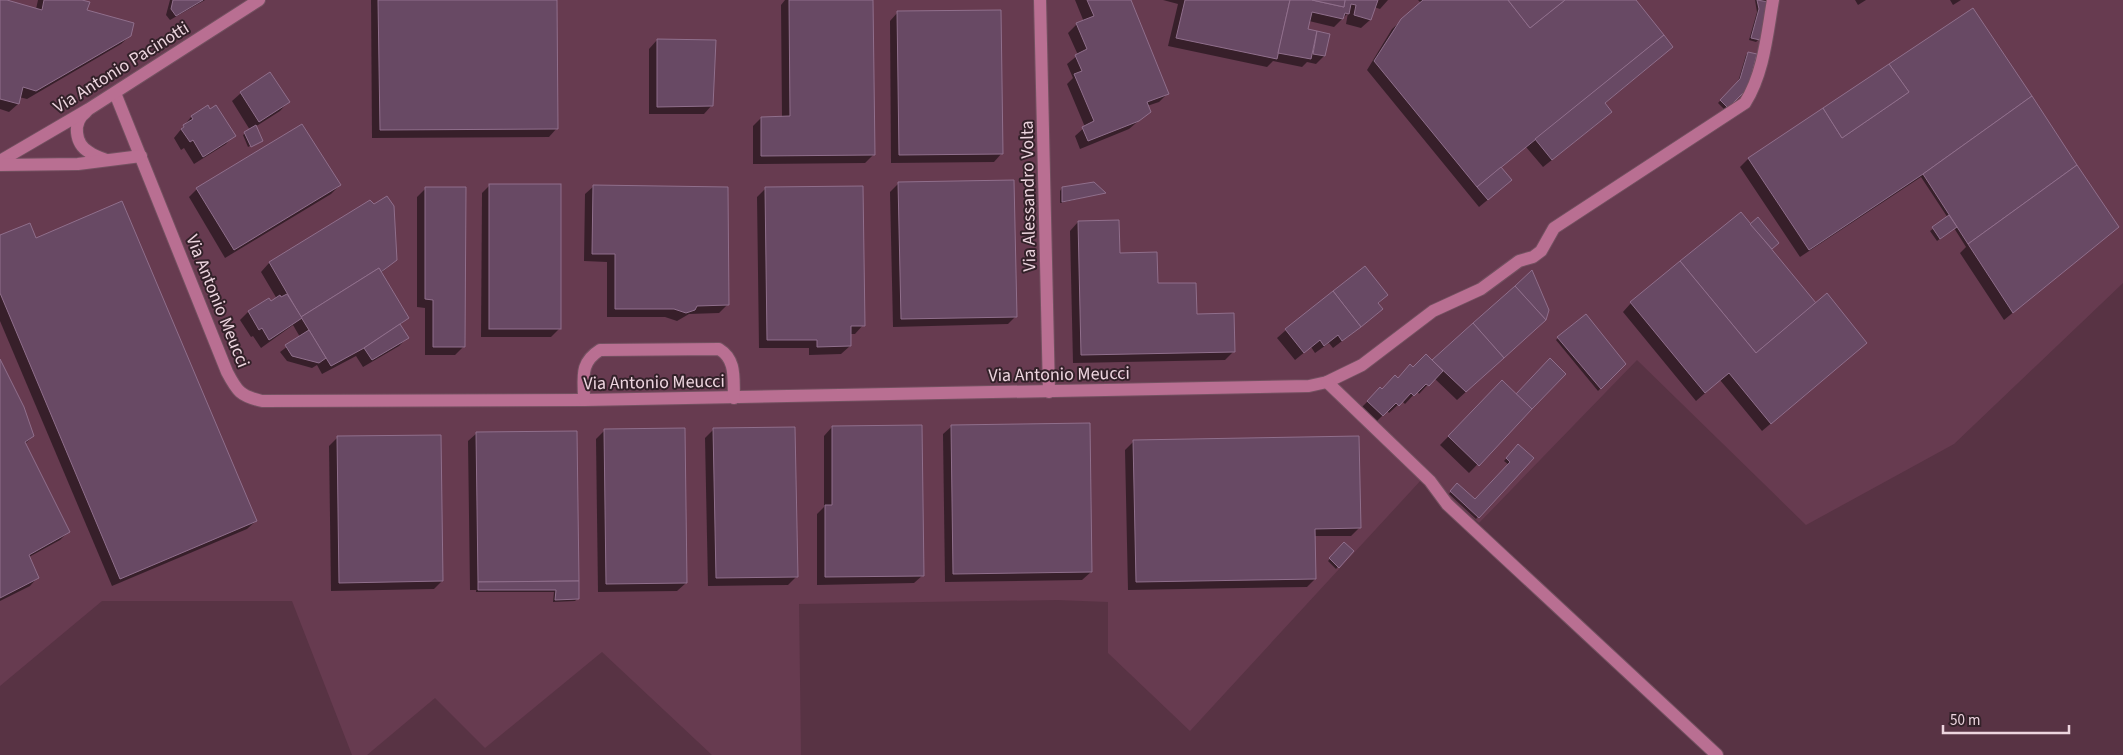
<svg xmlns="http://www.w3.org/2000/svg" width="2123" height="755" viewBox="0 0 2123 755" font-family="'Source Sans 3',sans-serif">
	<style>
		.built { fill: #673b50 }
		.shadow { fill: #0007 }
		.building { fill: #684964; stroke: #906f8c }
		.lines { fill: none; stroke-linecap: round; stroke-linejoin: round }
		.minor-casing { stroke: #735060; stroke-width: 14 }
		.minor { stroke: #b96f92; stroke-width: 12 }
		.labels { text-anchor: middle; stroke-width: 4; stroke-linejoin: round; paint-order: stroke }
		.street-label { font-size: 18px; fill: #edd5df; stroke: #332129 }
	</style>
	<rect width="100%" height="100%" fill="#583344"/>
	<!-- built -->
	<path class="built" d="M 0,0 L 2123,0 L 2123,283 L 1954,444 L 1806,525 L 1637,360 L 1479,523 L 1434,484 L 1422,479 L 1190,731 L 1108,653 L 1108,602 L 1057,600 L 799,604 L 801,755 L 712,755 L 602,652 L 485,748 L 435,698 L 367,755 L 352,755 L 292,601 L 102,601 L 0,686 Z"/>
	<!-- shadow -->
	<g class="shadow">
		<path d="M 0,0 L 36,9 L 38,0 L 77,0 L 85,11 L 130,36 L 121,44 L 27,99 L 19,97 L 18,104 L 9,112 L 0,109 Z"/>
		<path d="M 170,0 L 205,0 L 170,20 L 166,15 Z"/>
		<path d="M 371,0 L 556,0 L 557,128 L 549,137 L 372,138 Z"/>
		<path d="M 785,0 L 872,0 L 874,154 L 865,163 L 753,164 L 753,126 L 761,118 L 782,118 L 781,5 Z"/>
		<path d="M 1075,0 L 1130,0 L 1168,93 L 1159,102 L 1147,106 L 1149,112 L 1129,129 L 1080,149 L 1075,136 L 1085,127 L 1067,84 L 1073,78 L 1067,64 L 1078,55 L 1068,33 L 1077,24 L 1084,22 Z"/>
		<path d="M 1163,0 L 1388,0 L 1380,9 L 1374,7 L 1370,20 L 1361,28 L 1346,24 L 1348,13 L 1334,27 L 1309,21 L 1307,30 L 1329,35 L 1324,56 L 1316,64 L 1307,62 L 1302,67 L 1273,61 L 1267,67 L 1168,46 L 1178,4 Z"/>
		<path d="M 1418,0 L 1634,0 L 1663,55 L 1604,104 L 1602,120 L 1543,167 L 1526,147 L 1500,168 L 1502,188 L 1479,207 L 1367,70 L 1392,29 L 1421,3 Z"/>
		<path d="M 1755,0 L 1767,0 L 1759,39 L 1756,42 L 1749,40 L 1757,12 Z"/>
		<path d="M 1855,0 L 1866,0 L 1858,5 Z"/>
		<path d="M 1950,0 L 1961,0 L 1953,5 Z"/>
		<path d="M 1973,9 L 2117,227 L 2004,320 L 1960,253 L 1966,247 L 1954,228 L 1937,241 L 1930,231 L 1948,218 L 1921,177 L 1800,257 L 1740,167 L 1748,159 Z"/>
		<path d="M 898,12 L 1002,153 L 994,162 L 891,163 L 890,21 Z"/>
		<path d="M 657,40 L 712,105 L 704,114 L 649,114 L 649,49 Z"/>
		<path d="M 1748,53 L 1744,91 L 1725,110 L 1718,103 L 1738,82 L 1746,55 Z"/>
		<path d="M 241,93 L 288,102 L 280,111 L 255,127 L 261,140 L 248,147 L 243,135 L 250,130 L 232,101 Z"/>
		<path d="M 207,107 L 234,135 L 226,144 L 194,164 L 184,148 L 181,150 L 174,138 L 191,117 Z"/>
		<path d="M 899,183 L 1016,316 L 1008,324 L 893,327 L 890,192 Z"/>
		<path d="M 340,185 L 331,194 L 225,258 L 189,197 L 197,189 Z"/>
		<path d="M 490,185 L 560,328 L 551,337 L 481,337 L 482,193 Z"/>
		<path d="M 594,186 L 728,304 L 719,313 L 689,314 L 677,321 L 665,317 L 607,317 L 607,262 L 584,261 L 585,194 Z"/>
		<path d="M 426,188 L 464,346 L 455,355 L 425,355 L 425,308 L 417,307 L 417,197 Z"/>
		<path d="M 766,188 L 863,325 L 855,334 L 850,334 L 850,346 L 841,354 L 809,355 L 809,348 L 759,348 L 757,197 Z"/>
		<path d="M 1062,188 L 1104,193 L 1060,203 L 1060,191 Z"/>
		<path d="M 370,201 L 396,260 L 381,273 L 407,318 L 399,326 L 407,338 L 399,346 L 363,367 L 356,356 L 322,374 L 317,365 L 312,368 L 287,361 L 280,352 L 300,337 L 293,325 L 261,348 L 253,336 L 251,337 L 240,320 L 248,312 L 268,299 L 271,303 L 277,299 L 261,272 L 269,263 Z"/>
		<path d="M 1078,222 L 1196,315 L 1234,351 L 1225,360 L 1073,363 L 1070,231 Z"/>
		<path d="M 1750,225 L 1777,243 L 1770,250 L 1816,305 L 1866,343 L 1762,431 L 1720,380 L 1696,401 L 1623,312 L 1631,303 Z"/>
		<path d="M 0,237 L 35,239 L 256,521 L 247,529 L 112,586 L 0,321 Z"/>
		<path d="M 1531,272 L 1536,328 L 1457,400 L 1434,378 L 1419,394 L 1417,391 L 1405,404 L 1402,401 L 1389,413 L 1387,411 L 1374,424 L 1359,410 L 1380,389 L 1382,391 L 1413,368 L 1432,361 Z"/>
		<path d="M 1386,295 L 1378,304 L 1373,317 L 1333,348 L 1329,343 L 1315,353 L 1311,347 L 1295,360 L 1277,338 L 1286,330 Z"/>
		<path d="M 1558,338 L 1625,364 L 1598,391 L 1556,340 Z"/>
		<path d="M 0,364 L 33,436 L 25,444 L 69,531 L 60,540 L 29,557 L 38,577 L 30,586 L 0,601 Z"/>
		<path d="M 1565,374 L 1469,473 L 1440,445 L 1502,382 L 1516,396 Z"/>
		<path d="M 952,426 L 1091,572 L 1082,580 L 945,582 L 943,434 Z"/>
		<path d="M 832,427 L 923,575 L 914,583 L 817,585 L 817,514 L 824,507 L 824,436 Z"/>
		<path d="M 714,429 L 797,576 L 788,585 L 708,586 L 705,438 Z"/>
		<path d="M 605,430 L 686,583 L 677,591 L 598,592 L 596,439 Z"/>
		<path d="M 477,433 L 577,599 L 575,601 L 553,602 L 554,592 L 476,592 L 476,590 L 470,590 L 468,441 Z"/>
		<path d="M 338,437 L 442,581 L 434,589 L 331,591 L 329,446 Z"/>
		<path d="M 1134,441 L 1360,527 L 1351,536 L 1314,536 L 1315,579 L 1307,587 L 1128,590 L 1125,450 Z"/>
		<path d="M 1518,446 L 1532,458 L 1476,519 L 1449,494 L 1457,485 L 1475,501 L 1509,465 L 1504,461 Z"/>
		<path d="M 1344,544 L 1352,551 L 1336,569 L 1328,561 Z"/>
	</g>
	<!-- building -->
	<g class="building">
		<path d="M 0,0 L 7,0 L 42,10 L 44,0 L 82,0 L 90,2 L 87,10 L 134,23 L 131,36 L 36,91 L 23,87 L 19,104 L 0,99 Z"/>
		<path d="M 173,0 L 203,0 L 176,16 L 171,9 Z"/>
		<path d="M 378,0 L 557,0 L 558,129 L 380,130 Z"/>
		<path d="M 789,0 L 873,0 L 875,155 L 761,156 L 761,117 L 790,116 Z"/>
		<path d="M 1087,0 L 1131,0 L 1169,94 L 1147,102 L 1151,112 L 1139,121 L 1088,141 L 1082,127 L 1094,121 L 1074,74 L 1082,71 L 1075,55 L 1087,49 L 1076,23 L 1094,16 Z"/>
		<path d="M 1185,0 L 1290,0 L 1277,59 L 1176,38 Z"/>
		<path d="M 1290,0 L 1312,0 L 1344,7 L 1345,0 L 1378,0 L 1371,20 L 1354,15 L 1356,5 L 1351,4 L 1349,14 L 1345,13 L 1343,19 L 1312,12 L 1308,29 L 1317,31 L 1311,59 L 1278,53 Z"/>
		<path d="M 1312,0 L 1345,0 L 1344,7 Z"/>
		<path d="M 1423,0 L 1508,0 L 1530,28 L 1565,0 L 1636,0 L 1664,35 L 1477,187 L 1374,61 L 1401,19 Z"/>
		<path d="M 1508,0 L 1565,0 L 1530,28 Z"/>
		<path d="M 1757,0 L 1769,2 L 1760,40 L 1751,38 L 1759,9 Z"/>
		<path d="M 1973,8 L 2032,96 L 1923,174 L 1809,250 L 1748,158 L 1823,108 L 1842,138 L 1909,92 L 1889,64 Z"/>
		<path d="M 1001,10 L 1003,154 L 899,155 L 897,11 Z"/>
		<path d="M 1317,31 L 1330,34 L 1325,56 L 1313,54 Z"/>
		<path d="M 1664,35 L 1673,47 L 1605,103 L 1612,112 L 1552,160 L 1535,139 Z"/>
		<path d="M 657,39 L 716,40 L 713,106 L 657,107 Z"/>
		<path d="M 1748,52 L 1757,54 L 1750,81 L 1745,91 L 1728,108 L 1720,100 L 1740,79 Z"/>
		<path d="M 1889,64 L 1909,92 L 1842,138 L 1823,108 Z"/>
		<path d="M 270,72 L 290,102 L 259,122 L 240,92 Z"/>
		<path d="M 2032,96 L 2077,165 L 1968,244 L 1923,174 Z"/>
		<path d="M 208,105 L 210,109 L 216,105 L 236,136 L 203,157 L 193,140 L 190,142 L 181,129 L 184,127 L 183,125 L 193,119 L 191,116 Z"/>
		<path d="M 302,124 L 341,185 L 234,250 L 196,188 Z"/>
		<path d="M 256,125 L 263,141 L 251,147 L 244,132 Z"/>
		<path d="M 2077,165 L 2119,227 L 2013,313 L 1968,244 Z"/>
		<path d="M 1501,167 L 1512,180 L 1488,200 L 1477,187 Z"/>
		<path d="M 1014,180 L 1017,317 L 901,319 L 898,182 Z"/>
		<path d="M 1094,182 L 1106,193 L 1062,202 L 1062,187 Z"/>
		<rect x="489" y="184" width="72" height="145"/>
		<path d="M 593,185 L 728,187 L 729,305 L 697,306 L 695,310 L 686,313 L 674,309 L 615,309 L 615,254 L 592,254 Z"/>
		<path d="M 863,186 L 865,326 L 851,326 L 851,346 L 817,347 L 817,340 L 767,340 L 765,187 Z"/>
		<path d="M 425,187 L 466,187 L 465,347 L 433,347 L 433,300 L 425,299 Z"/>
		<path d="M 387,196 L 394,206 L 397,260 L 381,272 L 379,268 L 301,317 L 269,262 L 370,200 L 374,204 Z"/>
		<path d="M 122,201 L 257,521 L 120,579 L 0,293 L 0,235 L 30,223 L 36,238 Z"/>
		<path d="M 1741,212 L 1816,303 L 1756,353 L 1680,261 Z"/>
		<path d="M 1949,215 L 1957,227 L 1940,239 L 1932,227 Z"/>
		<path d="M 1758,217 L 1779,243 L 1772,249 L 1750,224 Z"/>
		<path d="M 1119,220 L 1120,253 L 1157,252 L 1158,283 L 1196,283 L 1197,314 L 1234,313 L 1235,352 L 1081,355 L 1078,221 Z"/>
		<path d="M 1680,261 L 1756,353 L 1827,293 L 1867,343 L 1771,424 L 1729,373 L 1705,393 L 1630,302 Z"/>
		<path d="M 1365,266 L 1388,295 L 1378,303 L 1383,309 L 1361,327 L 1333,291 Z"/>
		<path d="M 379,268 L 409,318 L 364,348 L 331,366 L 301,317 Z"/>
		<path d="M 1532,270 L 1549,310 L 1546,320 L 1515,286 Z"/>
		<path d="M 1515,286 L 1546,320 L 1504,358 L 1473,323 Z"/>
		<path d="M 1333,291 L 1361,327 L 1342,341 L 1338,335 L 1324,346 L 1320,340 L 1304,353 L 1285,329 Z"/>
		<path d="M 287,294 L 302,318 L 269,340 L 262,328 L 259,330 L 248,311 L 269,298 L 271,301 L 280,295 L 281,297 Z"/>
		<path d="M 1586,314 L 1626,364 L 1601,389 L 1557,337 Z"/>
		<path d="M 1473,323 L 1504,358 L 1466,392 L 1432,360 Z"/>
		<path d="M 400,324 L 409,338 L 372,360 L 364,348 Z"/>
		<path d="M 309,330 L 326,358 L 319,363 L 292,356 L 285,345 Z"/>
		<path d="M 1426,354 L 1443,371 L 1429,386 L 1426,384 L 1414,396 L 1411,393 L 1399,406 L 1396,403 L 1383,416 L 1367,401 L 1380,387 L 1382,389 L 1395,375 L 1398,378 L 1410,364 L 1413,367 Z"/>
		<path d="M 1550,358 L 1566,374 L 1532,409 L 1516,394 Z"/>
		<path d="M 0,359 L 24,407 L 34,436 L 25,442 L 70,532 L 29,555 L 39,578 L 0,598 Z"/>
		<path d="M 1502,380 L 1532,409 L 1479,466 L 1448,436 Z"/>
		<path d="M 1090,423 L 1092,572 L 953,574 L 951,425 Z"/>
		<path d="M 922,425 L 924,576 L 825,577 L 825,505 L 832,505 L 832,426 Z"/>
		<path d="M 795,427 L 798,577 L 716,578 L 713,428 Z"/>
		<path d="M 685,428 L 687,583 L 606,584 L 604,429 Z"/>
		<path d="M 577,431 L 579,581 L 478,582 L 476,432 Z"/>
		<path d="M 441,435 L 443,581 L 339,583 L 337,436 Z"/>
		<path d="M 1359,436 L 1361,528 L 1315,529 L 1316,579 L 1136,582 L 1133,440 Z"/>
		<path d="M 1518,444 L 1534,458 L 1479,518 L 1450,491 L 1457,483 L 1475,499 L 1510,462 L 1506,458 Z"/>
		<path d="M 1344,542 L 1354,551 L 1339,568 L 1329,558 Z"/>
		<path d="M 579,581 L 579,599 L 555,600 L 556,590 L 478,590 L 478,582 Z"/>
	</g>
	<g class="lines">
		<!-- minor casing -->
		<g class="minor-casing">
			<g id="minor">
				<path d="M 1040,0 L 1049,392"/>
				<path d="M 115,93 L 227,372 C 237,391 240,396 262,401 L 584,400 L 1309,386 L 1327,382 L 1362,365 L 1433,311 L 1481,289 L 1519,261 L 1533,257 L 1541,251 L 1554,228 L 1745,103 C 1764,73 1767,34 1773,0"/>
				<path d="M 86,112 C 72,122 75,144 89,152 C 94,156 101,158 107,160"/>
				<path d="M 0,161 L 89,109 L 259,0"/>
				<path d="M 0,165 L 78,164 L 141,156"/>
				<path d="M 1327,382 L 1430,481 L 1447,504 L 1717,755"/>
				<path d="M 584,400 C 584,378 579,363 600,350 L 719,349 C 737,360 733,379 734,398"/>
			</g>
		</g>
		<!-- minor -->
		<use href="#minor" class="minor"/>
	</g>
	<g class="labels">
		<!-- street labels -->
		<g class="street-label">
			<text transform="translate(121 67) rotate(-32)" y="6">Via Antonio Pacinotti</text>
			<text transform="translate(1028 196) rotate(-91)" y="6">Via Alessandro Volta</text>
			<text transform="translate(218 301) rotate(68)" y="6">Via Antonio Meucci</text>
			<text transform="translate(1059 374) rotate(-1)" y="6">Via Antonio Meucci</text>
			<text transform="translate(654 382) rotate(-1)" y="6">Via Antonio Meucci</text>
		</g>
	</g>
	<!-- scale -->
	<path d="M1943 725v8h126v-8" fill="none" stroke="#edd5df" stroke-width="2.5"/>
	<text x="1950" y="725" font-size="15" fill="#edd5df" stroke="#332129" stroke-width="4" paint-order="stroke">50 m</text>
</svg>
